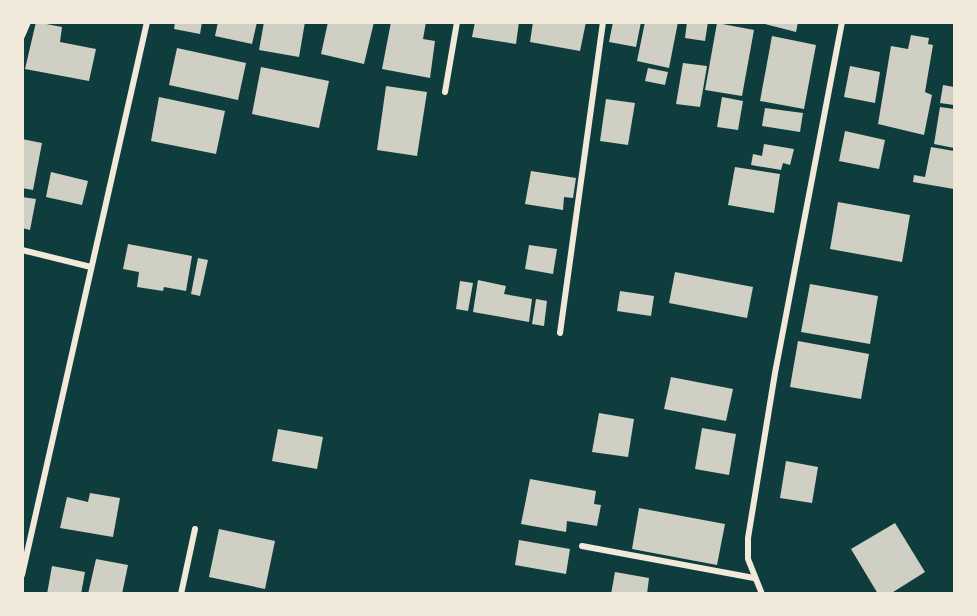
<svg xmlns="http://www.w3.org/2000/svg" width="977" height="616" viewBox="0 0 977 616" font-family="'Public Sans',sans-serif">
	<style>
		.building { fill: #cfcfc3 }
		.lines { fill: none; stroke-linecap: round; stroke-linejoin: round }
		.minor { stroke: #f1e9da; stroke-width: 6 }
	</style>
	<rect width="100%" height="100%" fill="#0f3d3e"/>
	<!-- building -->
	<g class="building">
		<path d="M 36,22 L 62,27 L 60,42 L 96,49 L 89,81 L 25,69 Z"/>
		<path d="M 175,22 L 202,22 L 200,34 L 174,29 Z"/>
		<path d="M 218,22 L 257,22 L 252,44 L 215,36 Z"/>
		<path d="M 264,22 L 305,22 L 299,57 L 259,50 Z"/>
		<path d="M 328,22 L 374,22 L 364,64 L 321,54 Z"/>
		<path d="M 391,22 L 426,22 L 423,39 L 435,41 L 430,78 L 382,69 Z"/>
		<path d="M 475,22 L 519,22 L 516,44 L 472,37 Z"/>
		<path d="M 533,22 L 586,22 L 580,51 L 530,42 Z"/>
		<path d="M 613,22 L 641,22 L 636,47 L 609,42 Z"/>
		<path d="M 645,22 L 678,22 L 669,68 L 637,61 Z"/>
		<path d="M 687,22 L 708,22 L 705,41 L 685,38 Z"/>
		<path d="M 757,22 L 798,22 L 796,32 Z"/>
		<path d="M 717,23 L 754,30 L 742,96 L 705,90 Z"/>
		<path d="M 911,35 L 929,38 L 928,44 L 933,45 L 925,92 L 932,95 L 924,135 L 878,124 L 891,46 L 908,49 Z"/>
		<path d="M 772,36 L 816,45 L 804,109 L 760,101 Z"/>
		<path d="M 177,48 L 246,63 L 238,100 L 169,85 Z"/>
		<path d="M 683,63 L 707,66 L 700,107 L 676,104 Z"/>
		<path d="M 850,66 L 880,72 L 875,103 L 844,97 Z"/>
		<path d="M 261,67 L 329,81 L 319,128 L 252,114 Z"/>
		<path d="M 648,68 L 668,72 L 665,85 L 645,81 Z"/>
		<path d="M 943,85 L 954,87 L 954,105 L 940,103 Z"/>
		<path d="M 386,86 L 427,92 L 417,156 L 377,150 Z"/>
		<path d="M 159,97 L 225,111 L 216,154 L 151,141 Z"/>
		<path d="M 722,97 L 743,101 L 738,130 L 717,127 Z"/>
		<path d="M 606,99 L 635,103 L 628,145 L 600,141 Z"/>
		<path d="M 940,107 L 954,109 L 954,148 L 934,144 Z"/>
		<path d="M 765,108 L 803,113 L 800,132 L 762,126 Z"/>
		<path d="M 845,131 L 885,140 L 879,169 L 839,161 Z"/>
		<path d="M 22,139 L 42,143 L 33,190 L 22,188 Z"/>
		<path d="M 764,144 L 794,149 L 790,165 L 783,163 L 781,170 L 751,165 L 753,154 L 762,156 Z"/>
		<path d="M 931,147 L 954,151 L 954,189 L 913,182 L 914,175 L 925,177 Z"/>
		<path d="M 735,167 L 780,174 L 774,213 L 728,205 Z"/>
		<path d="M 531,171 L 576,178 L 573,198 L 564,197 L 563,210 L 525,204 Z"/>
		<path d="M 51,172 L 88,181 L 82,205 L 46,197 Z"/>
		<path d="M 22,197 L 36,199 L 30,230 L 22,228 Z"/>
		<path d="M 838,202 L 910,215 L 902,262 L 830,249 Z"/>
		<path d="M 128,244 L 192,256 L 186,291 L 164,287 L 163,291 L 137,287 L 139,272 L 123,269 Z"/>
		<path d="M 529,245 L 557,249 L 553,274 L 525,269 Z"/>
		<path d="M 198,258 L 208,260 L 200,296 L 191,294 Z"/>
		<path d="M 675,272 L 753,287 L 747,318 L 669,303 Z"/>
		<path d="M 478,280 L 506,286 L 504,294 L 532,299 L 529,322 L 473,312 Z"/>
		<path d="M 460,281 L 473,283 L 468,311 L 456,309 Z"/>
		<path d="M 810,284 L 878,296 L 870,344 L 801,332 Z"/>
		<path d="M 620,291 L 654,296 L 651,316 L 617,311 Z"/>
		<path d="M 536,299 L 547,301 L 544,326 L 532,324 Z"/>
		<path d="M 798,341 L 869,354 L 861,399 L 790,387 Z"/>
		<path d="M 671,377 L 733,389 L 726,421 L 664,409 Z"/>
		<path d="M 599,413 L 634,419 L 628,457 L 592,452 Z"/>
		<path d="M 702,428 L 736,434 L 729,475 L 695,469 Z"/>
		<path d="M 278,429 L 323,437 L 317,469 L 272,461 Z"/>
		<path d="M 786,461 L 818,467 L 812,503 L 780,498 Z"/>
		<path d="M 530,479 L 596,491 L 594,504 L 601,505 L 597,526 L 567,521 L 566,532 L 521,524 Z"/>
		<path d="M 90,493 L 120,498 L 113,537 L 60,528 L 67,497 L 88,502 Z"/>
		<path d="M 639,508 L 725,524 L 717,565 L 632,549 Z"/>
		<path d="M 895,523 L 925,572 L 890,594 L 878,594 L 851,549 Z"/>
		<path d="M 219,529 L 275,541 L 265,589 L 209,577 Z"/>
		<path d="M 519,540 L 570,549 L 566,574 L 515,565 Z"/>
		<path d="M 96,559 L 128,565 L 122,594 L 88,594 Z"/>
		<path d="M 52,566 L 85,572 L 81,594 L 47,594 Z"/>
		<path d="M 615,572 L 649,578 L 647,594 L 611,594 Z"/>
	</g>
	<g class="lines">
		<!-- minor -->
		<g class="minor">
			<path d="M 22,36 L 28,22"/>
			<path d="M 445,92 L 457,22"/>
			<path d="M 22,250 L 91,267"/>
			<path d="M 560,333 L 603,22"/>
			<path d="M 582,546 L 754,578"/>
			<path d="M 22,575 L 147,22"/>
			<path d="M 181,594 L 195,529"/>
			<path d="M 762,594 L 748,559 L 748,538 L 775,373 L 842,22"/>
		</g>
	</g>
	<!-- border -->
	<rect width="977" height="616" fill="none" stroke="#f1e9da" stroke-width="48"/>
</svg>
